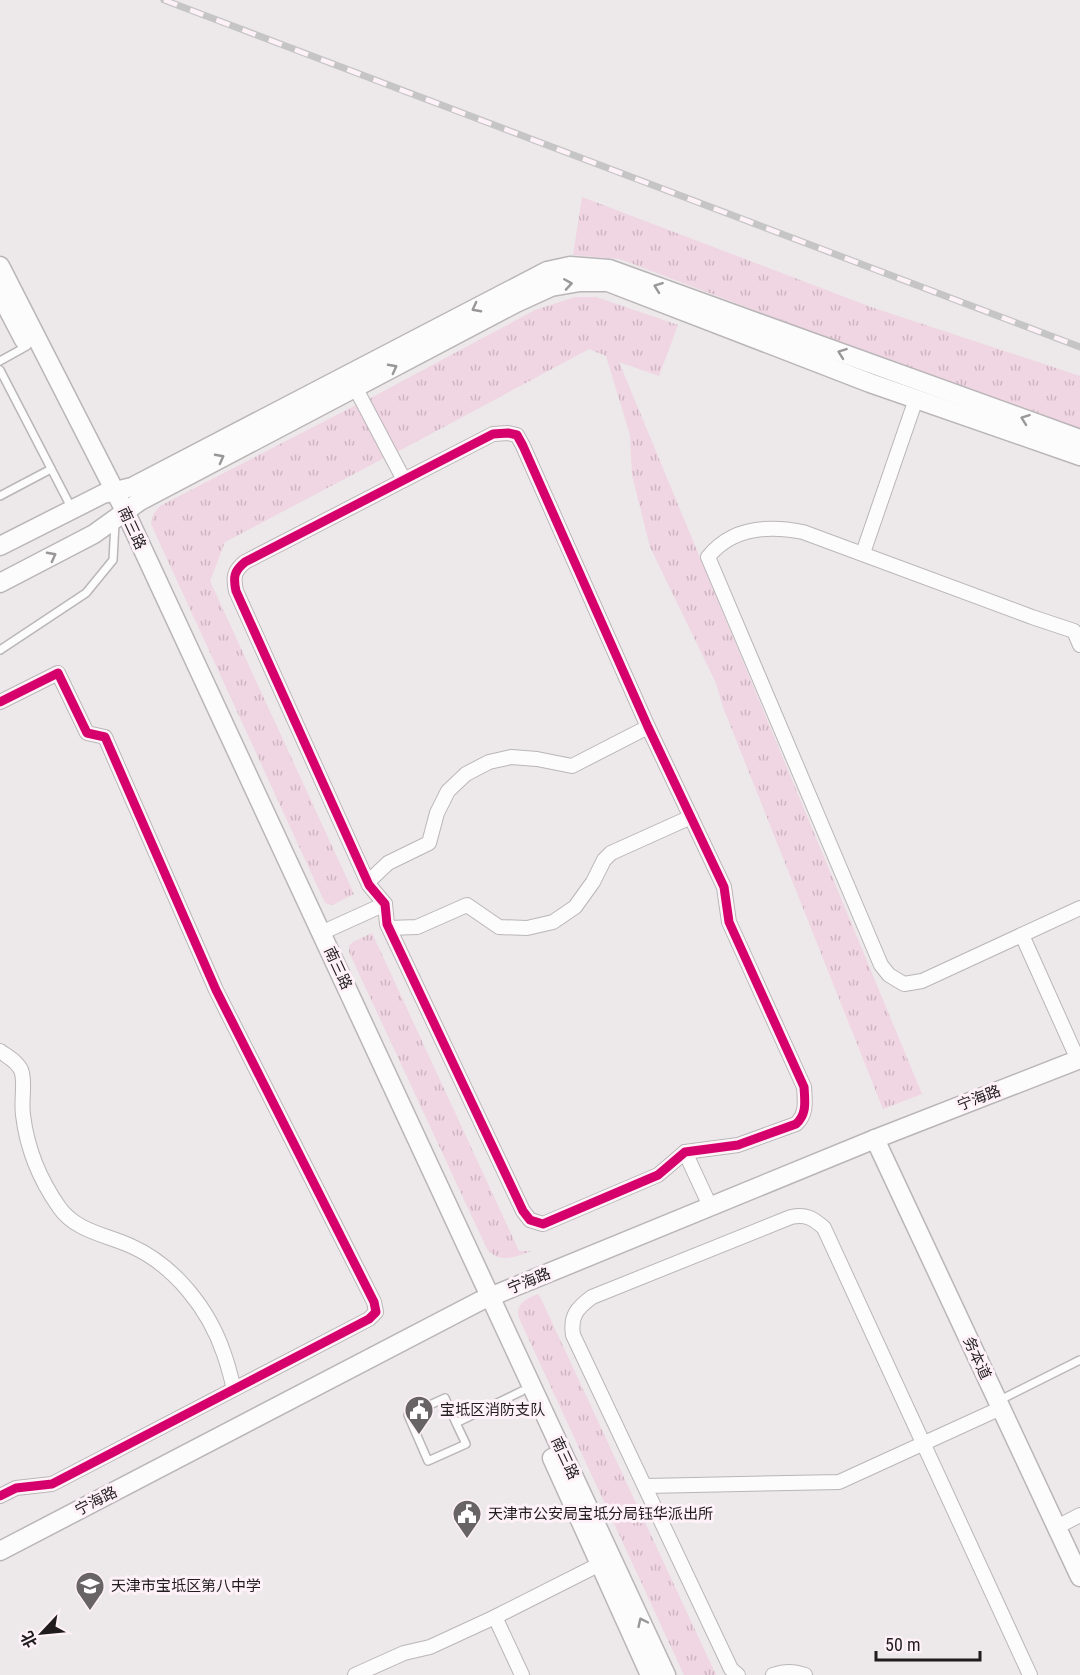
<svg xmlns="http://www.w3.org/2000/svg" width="1080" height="1675" viewBox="0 0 1080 1675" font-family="'Roboto Condensed','Noto Sans SC',sans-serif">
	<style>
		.grass { fill: url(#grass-tufts) }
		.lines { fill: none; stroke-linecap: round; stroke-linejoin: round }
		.lane-casing { stroke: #bab6b8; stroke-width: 10 }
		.street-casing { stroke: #bab6b8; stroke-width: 16 }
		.secondary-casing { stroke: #bab6b8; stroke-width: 21 }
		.lane { stroke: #fcfcfc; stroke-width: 7 }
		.street { stroke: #fcfcfc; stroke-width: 14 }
		.secondary { stroke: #fcfcfc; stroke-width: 18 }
		.rail-casing { stroke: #c6c5c5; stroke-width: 7 }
		.rail { stroke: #fef2f8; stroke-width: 4.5; stroke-dasharray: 14; stroke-linecap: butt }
		.cycleway-casing { stroke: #fef2f8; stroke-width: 13 }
		.cycleway { stroke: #d6006c; stroke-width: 9 }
		.oneway { stroke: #999798 }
		.labels { text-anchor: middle; stroke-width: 6; stroke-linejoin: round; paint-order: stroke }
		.street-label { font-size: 15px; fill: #201c1e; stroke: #fef2f8 }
		.poi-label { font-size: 15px; fill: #201c1e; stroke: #fef2f8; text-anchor: start }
	</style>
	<defs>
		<pattern id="grass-tufts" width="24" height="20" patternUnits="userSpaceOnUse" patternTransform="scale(1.5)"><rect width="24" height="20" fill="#f0d5e2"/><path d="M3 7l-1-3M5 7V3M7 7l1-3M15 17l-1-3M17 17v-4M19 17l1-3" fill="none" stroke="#ceb6c1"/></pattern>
	</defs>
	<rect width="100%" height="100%" fill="#ede8ea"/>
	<!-- grass -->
	<g class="grass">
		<path d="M 582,197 L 871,307 L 1080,376 L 1080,434 L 620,259 L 573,255 Z"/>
		<path d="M 575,297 L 596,297 L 678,325 L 659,376 L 619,362 L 922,1094 L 883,1109 L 723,707 L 716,683 L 650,547 L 632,475 L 630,435 L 606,356 L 589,349 L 397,452 L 369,399 L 535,310 Z"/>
		<path d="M 358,404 L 386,457 L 225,542 L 210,581 L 354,894 L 332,905 L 325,903 L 151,524 L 153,515 L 160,506 Z"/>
		<path d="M 372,933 L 519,1251 L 531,1251 C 515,1257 500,1264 487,1249 L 349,952 L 349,946 L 353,942 Z"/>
		<path d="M 538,1294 L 542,1301 L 716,1675 L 684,1675 L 519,1318 C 515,1303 527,1299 538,1294 Z"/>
	</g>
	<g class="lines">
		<!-- lane casing -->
		<g class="lane-casing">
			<g id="lane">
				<path d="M 0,361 L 27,346"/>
				<path d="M 0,370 L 72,509"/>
				<path d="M 0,496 L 51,469"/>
				<path d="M 0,650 L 86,593 L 113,560 L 115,523"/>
				<path d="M 998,1401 L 1080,1360"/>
				<path d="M 456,1423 L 466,1444 L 428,1461 L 408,1415 L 445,1398 L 456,1423 L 522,1391"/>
			</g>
		</g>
		<!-- street casing -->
		<g class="street-casing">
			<g id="street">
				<path d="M 355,387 L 404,480"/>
				<path d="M 508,433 L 517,435 L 523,446 L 648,727 L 724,887 L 729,922 L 804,1087 C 805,1102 807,1114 796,1124 L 738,1145 L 685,1152 L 658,1175 L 543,1224 L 530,1220 L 523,1211 L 387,924 L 385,904 L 369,885 L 236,591 C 233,577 234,571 245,562 L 493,434 Z"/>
				<path d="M 863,553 L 916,399"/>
				<path d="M 1080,645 L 1074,631 L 1032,617 L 803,532 C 768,525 732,527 708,557 L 881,965 L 889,975 L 904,984 L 922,981 L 1080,908"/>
				<path d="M 0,702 L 58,673 L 87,733 L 105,737 L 216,990 L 374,1302 L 376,1312 L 369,1319 L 52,1484 L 16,1488 L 0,1496"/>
				<path d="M 368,882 L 388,863 L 429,843 L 437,813 L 448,791 L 466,774 L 489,762 L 511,757 L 537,759 L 572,766 L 648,727"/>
				<path d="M 389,928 L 417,927 L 467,905 L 499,927 L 527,928 L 553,922 L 575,907 L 593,882 L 604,860 L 611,853 L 691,817"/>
				<path d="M 321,933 L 385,904"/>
				<path d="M 1022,935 L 1078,1060"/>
				<path d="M 0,1051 C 8,1057 20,1063 22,1073 C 25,1086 21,1101 23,1115 C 27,1148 40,1180 59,1207 C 75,1231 107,1235 131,1246 C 174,1265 209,1309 224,1354 C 228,1365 231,1377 234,1389"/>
				<path d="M 685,1152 L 710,1206"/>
				<path d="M 646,1486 L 839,1482 L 1001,1408"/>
				<path d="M 1057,1527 L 1080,1515"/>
				<path d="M 495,1617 L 522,1675"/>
				<path d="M 355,1675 L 404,1653 L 430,1647 L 495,1617 L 600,1564"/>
				<path d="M 738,1675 L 731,1669 L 573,1335 C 570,1316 577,1308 592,1297 L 791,1217 C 806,1214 813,1218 824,1228 L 1030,1675"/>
				<path d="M 773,1675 C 785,1671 793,1671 805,1675"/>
			</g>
		</g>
		<!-- secondary casing -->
		<g class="secondary-casing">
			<g id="secondary">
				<path d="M 0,266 L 125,511 L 666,1675"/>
				<path d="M 0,294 L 24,340"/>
				<path d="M 0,546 L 103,494 L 132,487 L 547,271 L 570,266 L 609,269 L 1080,439"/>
				<path d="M 0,583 L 94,534 L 140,501 L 516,303 L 551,287 L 580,282 L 608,282 L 870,383 L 1080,456"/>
				<path d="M 875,1139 L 1080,1577"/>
				<path d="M 552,1458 L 650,1675"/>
				<path d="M 0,1551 L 480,1301 L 875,1139 L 1080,1059"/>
			</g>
		</g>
		<!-- lane -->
		<use href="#lane" class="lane"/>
		<!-- street -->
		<use href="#street" class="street"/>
		<!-- secondary -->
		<use href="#secondary" class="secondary"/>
		<!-- rail casing -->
		<g class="rail-casing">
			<path id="rail" d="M 164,0 L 1080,347"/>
		</g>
		<!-- rail -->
		<use href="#rail" class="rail"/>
		<!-- cycleway casing -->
		<g class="cycleway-casing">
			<g id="cycleway">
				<path d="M 508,433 L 517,435 L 523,446 L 648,727 L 724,887 L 729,922 L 804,1087 C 805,1102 807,1114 796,1124 L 738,1145 L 685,1152 L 658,1175 L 543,1224 L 530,1220 L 523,1211 L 387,924 L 385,904 L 369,885 L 236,591 C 233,577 234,571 245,562 L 493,434 Z"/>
				<path d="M 0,702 L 58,673 L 87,733 L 105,737 L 216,990 L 374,1302 L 376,1312 L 369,1319 L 52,1484 L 16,1488 L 0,1496"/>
			</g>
		</g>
		<!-- cycleway -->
		<use href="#cycleway" class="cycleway"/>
	</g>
	<!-- one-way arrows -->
	<defs><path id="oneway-chevron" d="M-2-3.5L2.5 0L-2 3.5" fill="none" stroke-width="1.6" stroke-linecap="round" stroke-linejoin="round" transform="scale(1.5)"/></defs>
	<g class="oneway">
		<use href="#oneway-chevron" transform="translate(568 284) rotate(-9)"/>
		<use href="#oneway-chevron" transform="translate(658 287) rotate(-160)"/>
		<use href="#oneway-chevron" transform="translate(476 308) rotate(152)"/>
		<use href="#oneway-chevron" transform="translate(842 353) rotate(-160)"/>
		<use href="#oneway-chevron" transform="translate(393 368) rotate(-28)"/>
		<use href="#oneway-chevron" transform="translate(1025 419) rotate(-160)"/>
		<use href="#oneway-chevron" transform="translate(220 458) rotate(-28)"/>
		<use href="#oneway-chevron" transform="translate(52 556) rotate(-28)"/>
		<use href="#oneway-chevron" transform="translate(642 1622) rotate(-115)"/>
	</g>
	<!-- icons -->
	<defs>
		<g id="civic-pin" transform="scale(1.5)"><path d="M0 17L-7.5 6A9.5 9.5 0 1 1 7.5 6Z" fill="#686365" stroke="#fef2f8"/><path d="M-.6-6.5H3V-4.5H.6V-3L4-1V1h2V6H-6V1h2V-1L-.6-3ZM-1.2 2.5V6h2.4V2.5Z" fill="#fff"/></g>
		<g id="school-pin" transform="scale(1.5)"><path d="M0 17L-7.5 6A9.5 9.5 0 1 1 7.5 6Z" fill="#686365" stroke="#fef2f8"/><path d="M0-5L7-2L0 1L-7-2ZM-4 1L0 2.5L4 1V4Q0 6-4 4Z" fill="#fff"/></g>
	</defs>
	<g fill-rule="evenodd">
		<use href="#civic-pin" x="419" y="1410"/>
		<use href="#civic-pin" x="467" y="1514"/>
		<use href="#school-pin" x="90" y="1586"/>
	</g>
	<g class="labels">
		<!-- street labels -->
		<g class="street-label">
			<text transform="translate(132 528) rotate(65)" y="5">南三路</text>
			<text transform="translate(338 968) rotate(65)" y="5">南三路</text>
			<text transform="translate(979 1098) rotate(-21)" y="5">宁海路</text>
			<text transform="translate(529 1281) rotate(-22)" y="5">宁海路</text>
			<text transform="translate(977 1358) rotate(65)" y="5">务本道</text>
			<text transform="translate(565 1458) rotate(65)" y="5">南三路</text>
			<text transform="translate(96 1501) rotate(-27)" y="5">宁海路</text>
		</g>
		<!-- poi labels -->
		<g class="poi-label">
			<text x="440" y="1415">宝坻区消防支队</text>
			<text x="488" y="1519">天津市公安局宝坻分局钰华派出所</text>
			<text x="111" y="1591">天津市宝坻区第八中学</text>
		</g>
	</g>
	<!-- north arrow -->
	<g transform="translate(42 1633) rotate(244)" stroke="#fef2f8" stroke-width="4.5" paint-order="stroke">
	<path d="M0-4.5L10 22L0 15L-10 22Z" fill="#201c1e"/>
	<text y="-9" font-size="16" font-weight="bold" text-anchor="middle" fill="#201c1e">北</text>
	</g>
	<!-- scale -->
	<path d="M876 1651v9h104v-9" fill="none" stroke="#201c1e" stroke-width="3"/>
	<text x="885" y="1651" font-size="18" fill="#201c1e" stroke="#fef2f8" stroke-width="4.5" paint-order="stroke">50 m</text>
</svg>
